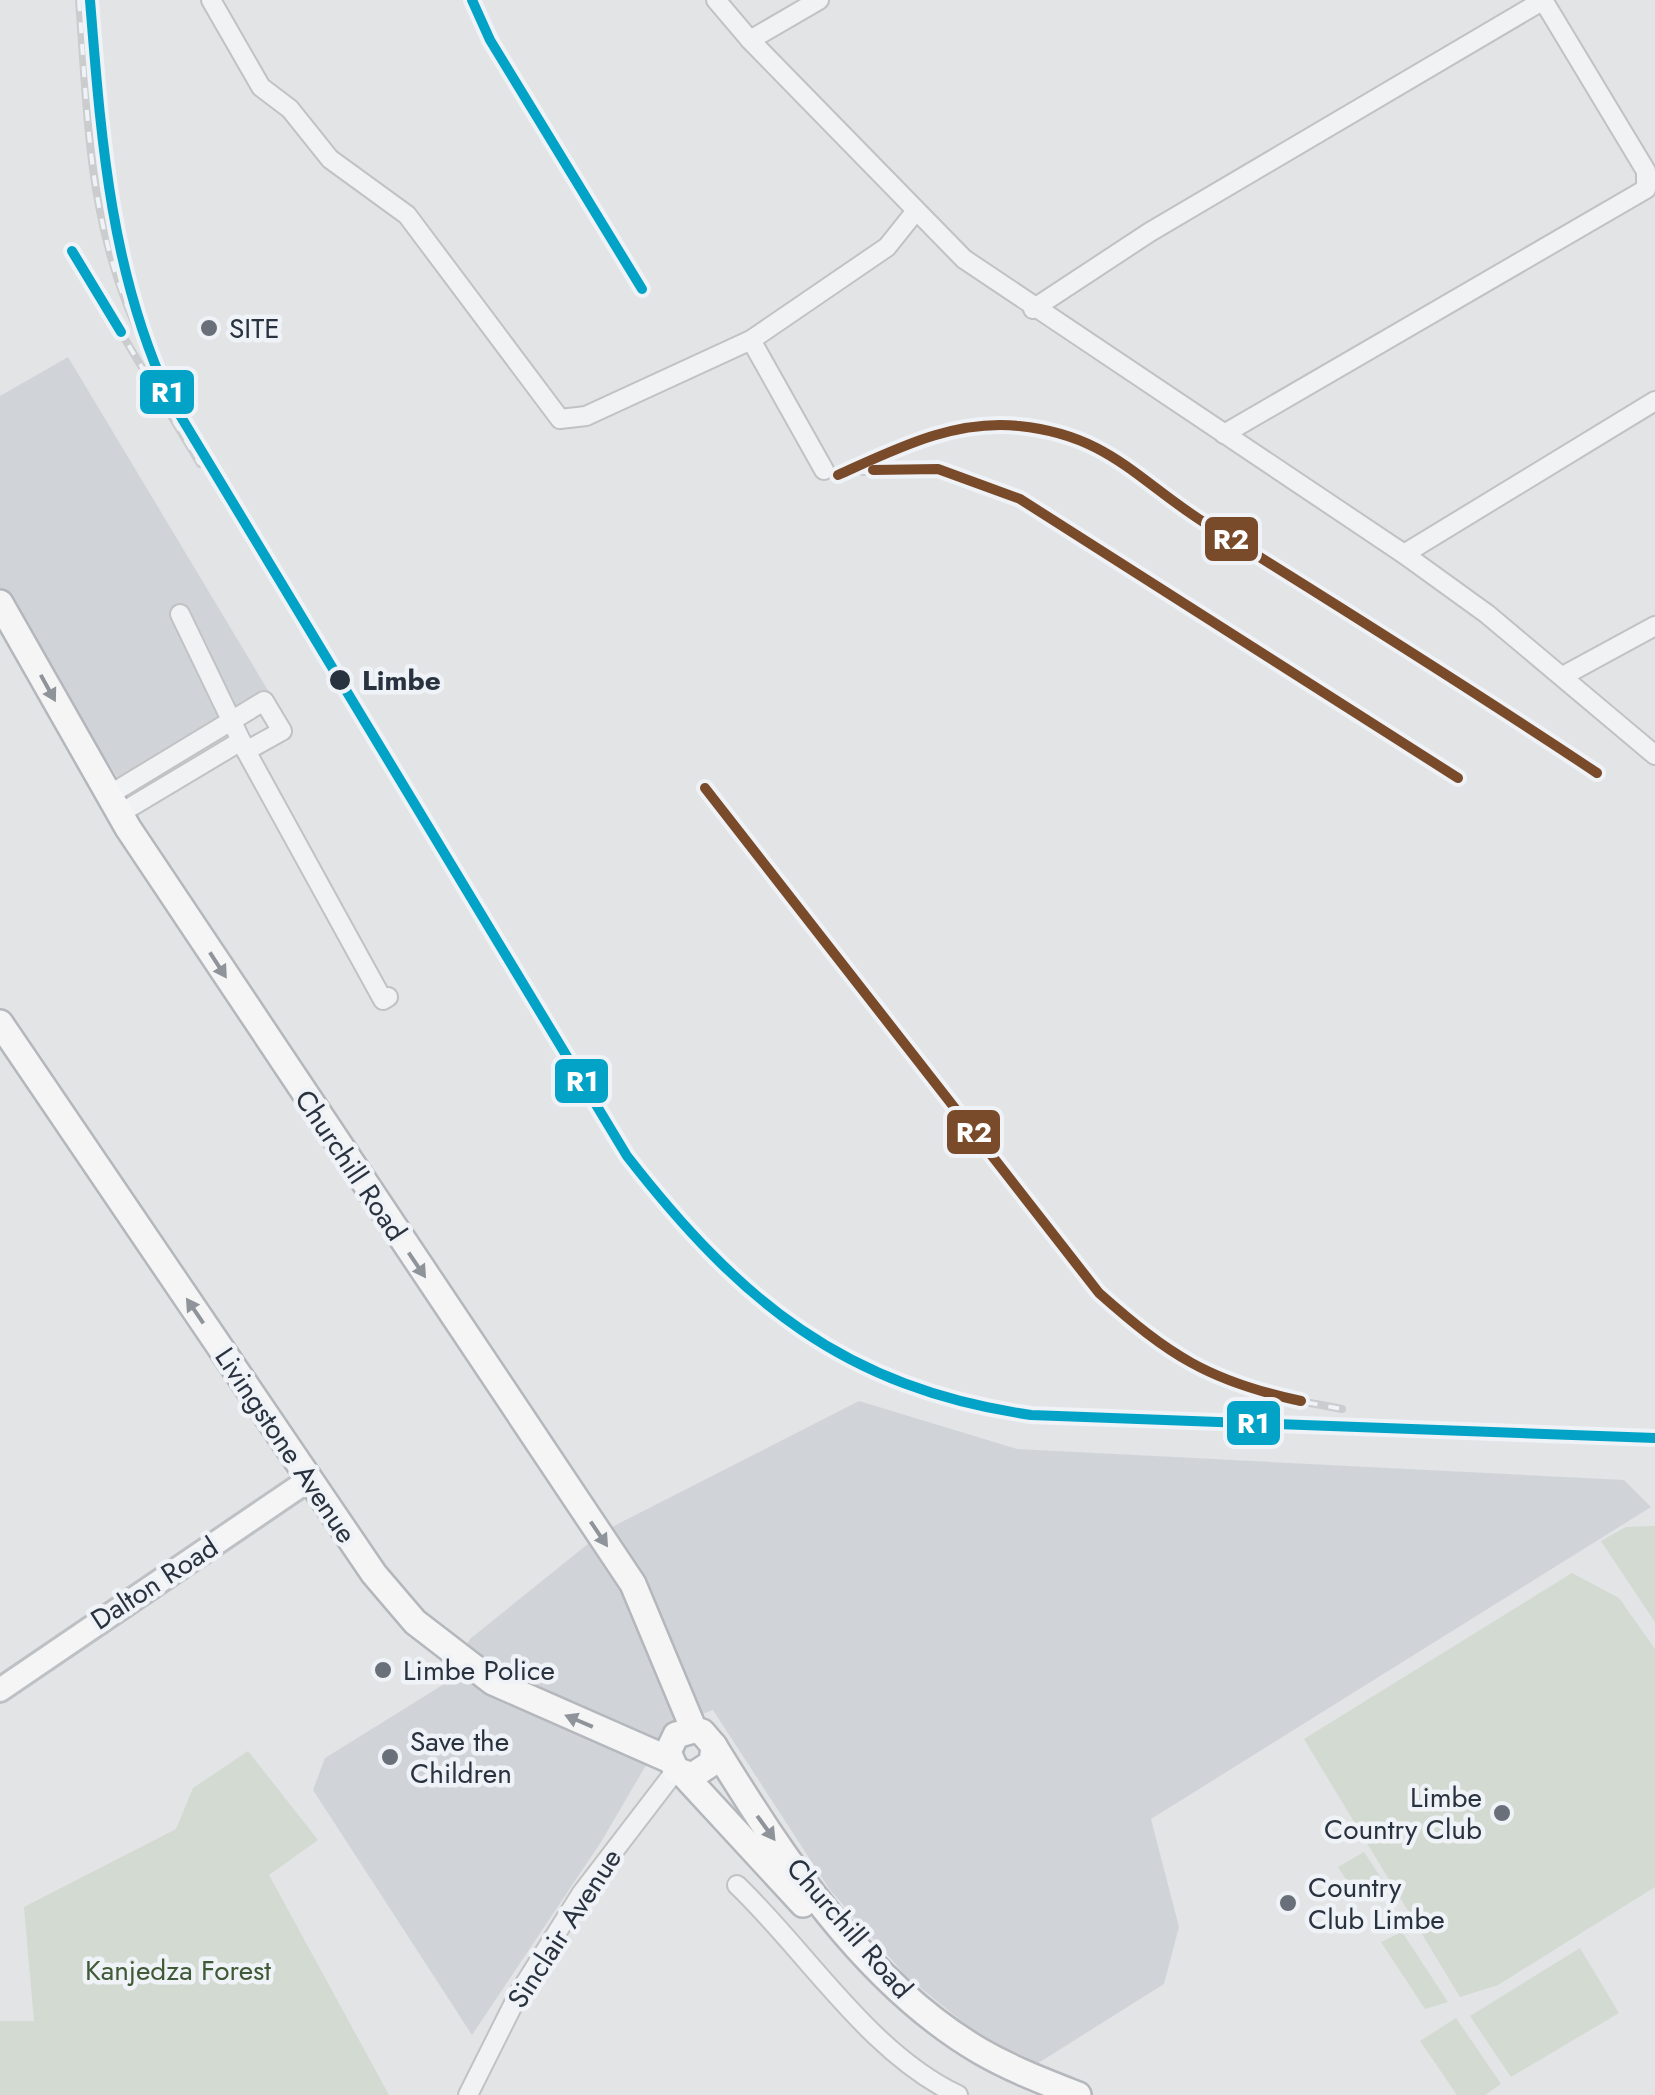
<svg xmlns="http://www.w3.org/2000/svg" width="1655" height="2095" viewBox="0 0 1655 2095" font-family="Jost,sans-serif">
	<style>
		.built { fill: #d0d4d9 }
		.green { fill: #d3dad2 }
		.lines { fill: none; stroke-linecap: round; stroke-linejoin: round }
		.minor-casing { stroke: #c0c2c4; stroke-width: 22 }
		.major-casing { stroke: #bec1c4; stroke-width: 28 }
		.highway-casing { stroke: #b4b7bb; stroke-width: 30 }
		.minor { stroke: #f1f2f3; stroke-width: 18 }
		.major { stroke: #f5f5f6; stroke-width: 22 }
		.highway { stroke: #f5f5f6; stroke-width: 25 }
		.rail-casing { stroke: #caccce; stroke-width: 8 }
		.rail { stroke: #eff2f6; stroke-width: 4; stroke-dasharray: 11; stroke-linecap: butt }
		.rail-1-casing { stroke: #eff2f6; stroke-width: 18 }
		.rail-2-casing { stroke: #eff2f6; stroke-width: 18 }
		.rail-1 { stroke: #02a3c7; stroke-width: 10 }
		.rail-2 { stroke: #7a4b2a; stroke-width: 10 }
		.oneway { fill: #8f949a }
		.poi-dot { fill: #6a7079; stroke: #eff2f6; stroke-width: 4 }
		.stop-dot { fill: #29323f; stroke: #eff2f6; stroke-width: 4 }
		.labels { text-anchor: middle; stroke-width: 9; stroke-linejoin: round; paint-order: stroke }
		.poi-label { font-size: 28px; fill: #29323f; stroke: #eff2f6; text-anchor: start }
		.stop-label { font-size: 28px; font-weight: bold; fill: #29323f; stroke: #eff2f6; text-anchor: start }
		.street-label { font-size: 28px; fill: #29323f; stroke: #eff2f6 }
		.park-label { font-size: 28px; fill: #405a37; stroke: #eff2f6 }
		.line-badge { stroke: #eff2f6; stroke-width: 4 }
		.badge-label { font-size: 28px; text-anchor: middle; font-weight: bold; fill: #fff }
	</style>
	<rect width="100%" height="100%" fill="#e2e4e6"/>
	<!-- built -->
	<g class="built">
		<path d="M 68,357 L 269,692 L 121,783 L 0,592 L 0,396 Z"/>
		<path d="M 859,1401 L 1017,1449 L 1624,1480 L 1651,1507 L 1151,1819 L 1179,1927 L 1164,1984 L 1024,2072 L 905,1975 L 830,1890 L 713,1710 L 669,1726 L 601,1842 L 472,2035 L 313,1790 L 325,1758 L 441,1686 L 470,1639 L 604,1531 Z"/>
	</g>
	<!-- green -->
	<g class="green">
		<path d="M 1655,1526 L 1655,1622 L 1601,1541 L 1626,1527 Z"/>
		<path d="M 1572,1573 L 1619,1598 L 1655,1649 L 1655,1887 L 1498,1985 L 1460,1997 L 1304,1739 Z"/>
		<path d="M 248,1751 L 318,1840 L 269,1875 L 389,2095 L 0,2095 L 0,2021 L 34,2021 L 24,1907 L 176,1829 L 193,1788 Z"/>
		<path d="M 1364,1852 L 1385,1884 L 1360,1901 L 1338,1867 Z"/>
		<path d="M 1402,1932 L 1448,2002 L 1425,2009 L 1381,1942 Z"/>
		<path d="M 1580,1948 L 1619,2013 L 1511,2077 L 1470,2016 Z"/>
		<path d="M 1456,2018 L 1501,2084 L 1485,2095 L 1457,2095 L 1420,2041 Z"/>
	</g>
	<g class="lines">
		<!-- minor casing -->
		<g class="minor-casing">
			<g id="minor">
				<path d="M 211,0 L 261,87 L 290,109 L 330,159 L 407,215 L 560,419 L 586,416 L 751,340 L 887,247 L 915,212"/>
				<path d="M 716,0 L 750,40 L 964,259 L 1404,554 L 1487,614 L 1655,755"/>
				<path d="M 750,40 L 819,0"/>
				<path d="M 1033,309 L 1150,232 L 1542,1"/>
				<path d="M 751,340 L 824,470"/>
				<path d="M 1224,434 L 1646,189 L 1646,171 L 1543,0"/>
				<path d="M 1404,554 L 1655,401"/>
				<path d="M 180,614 L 246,751 L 383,1000 L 388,997"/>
				<path d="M 1563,676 L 1655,626"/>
				<path d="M 109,795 L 264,701 L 282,731 L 246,751"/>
				<path d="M 119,814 L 241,741"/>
				<path d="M 737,1885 C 807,1952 869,2053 958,2095"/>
				<path d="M 468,2095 L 519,1993 L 581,1894 L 676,1770"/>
			</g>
		</g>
		<!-- major casing -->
		<g class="major-casing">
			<path id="major" d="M 0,1690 L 310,1479"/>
		</g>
		<!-- highway casing -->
		<g class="highway-casing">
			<g id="highway">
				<path d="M 0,603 L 128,828 L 633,1584 L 694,1730 L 702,1732 L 714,1746 L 712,1763 L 692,1776 L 676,1770 L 668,1752 L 676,1735 L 694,1730"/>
				<path d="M 0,1023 L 374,1574 L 415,1622 L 493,1682 L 668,1759"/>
				<path d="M 714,1746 C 783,1858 864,1983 980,2051 C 1011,2069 1045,2082 1078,2095"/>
				<path d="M 684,1775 L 803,1904"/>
			</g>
		</g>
		<!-- minor -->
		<use href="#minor" class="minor"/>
		<!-- major -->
		<use href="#major" class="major"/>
		<!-- highway -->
		<use href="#highway" class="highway"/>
		<!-- rail casing -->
		<g class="rail-casing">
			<g id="rail">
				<path d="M 79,0 C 89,133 88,235 150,357"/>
				<path d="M 472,0 L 490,40 L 642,289"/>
				<path d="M 72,251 L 200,464"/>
				<path d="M 863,472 L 938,469 L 1020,499 L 1458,778"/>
				<path d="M 838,475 C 896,449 954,419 1019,426 C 1108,435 1137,480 1205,523 C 1337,605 1468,687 1597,773"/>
				<path d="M 705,788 L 1099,1293 C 1132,1322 1166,1354 1205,1374 C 1247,1394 1297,1400 1342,1409"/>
				<path d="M 546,1026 C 614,1135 684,1245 788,1324 C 931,1432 1115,1418 1284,1424 C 1408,1429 1531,1433 1655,1438"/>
			</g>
		</g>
		<!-- rail -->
		<use href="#rail" class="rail"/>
		<!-- rail-1 casing -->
		<g class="rail-1-casing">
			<g id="rail-1">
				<path d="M 90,0 C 101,137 110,270 169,397 L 627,1156 C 740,1301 844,1388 1031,1415 L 1655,1438"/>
				<path d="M 472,0 L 490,40 L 642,289"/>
				<path d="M 72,251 L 121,332"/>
			</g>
		</g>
		<!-- rail-2 casing -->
		<g class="rail-2-casing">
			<g id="rail-2">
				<path d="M 873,470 L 938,469 L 1020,499 L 1458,778"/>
				<path d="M 838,475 C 896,449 954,419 1019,426 C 1108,435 1137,480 1205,523 C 1337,605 1468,687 1597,773"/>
				<path d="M 705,788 L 1099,1293 C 1169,1355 1208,1381 1301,1401"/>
			</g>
		</g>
		<!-- rail-1 -->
		<use href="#rail-1" class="rail-1"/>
		<!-- rail-2 -->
		<use href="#rail-2" class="rail-2"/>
	</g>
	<!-- one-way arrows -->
	<defs><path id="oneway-solid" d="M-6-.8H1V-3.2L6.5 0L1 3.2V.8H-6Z" transform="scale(2.5)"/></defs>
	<g class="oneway">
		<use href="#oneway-solid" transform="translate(48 688) rotate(61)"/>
		<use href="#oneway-solid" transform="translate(218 965) rotate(57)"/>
		<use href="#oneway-solid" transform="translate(417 1265) rotate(56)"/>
		<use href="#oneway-solid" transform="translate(195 1311) rotate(-124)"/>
		<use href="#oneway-solid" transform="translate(599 1534) rotate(56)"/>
		<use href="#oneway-solid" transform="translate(579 1721) rotate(-157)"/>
		<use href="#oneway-solid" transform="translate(766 1828) rotate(54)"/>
	</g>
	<!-- markers -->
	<g class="poi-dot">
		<circle cx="209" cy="328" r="10"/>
		<circle cx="383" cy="1670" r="10"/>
		<circle cx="390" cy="1757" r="10"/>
		<circle cx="1502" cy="1813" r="10"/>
		<circle cx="1288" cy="1903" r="10"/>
	</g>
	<circle class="stop-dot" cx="340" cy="680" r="12"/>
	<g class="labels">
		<!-- poi labels -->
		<g class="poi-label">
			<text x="229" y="338">SITE</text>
			<text x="403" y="1680">Limbe Police</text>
			<text x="410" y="1751">Save the<tspan x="410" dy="32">Children</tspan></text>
			<text x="1482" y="1807" text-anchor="end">Limbe<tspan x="1482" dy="32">Country Club</tspan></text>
			<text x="1308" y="1897">Country<tspan x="1308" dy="32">Club Limbe</tspan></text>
		</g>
		<!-- stop labels -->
		<g class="stop-label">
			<text x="362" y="690">Limbe</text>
		</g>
		<!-- street labels -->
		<g class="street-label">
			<text transform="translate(351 1165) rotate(56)" y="10">Churchill Road</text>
			<text transform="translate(286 1445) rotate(56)" y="10">Livingstone Avenue</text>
			<text transform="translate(154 1583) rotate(-33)" y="10">Dalton Road</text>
			<text transform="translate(564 1928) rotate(-57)" y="10">Sinclair Avenue</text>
			<text transform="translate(850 1928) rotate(49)" y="10">Churchill Road</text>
		</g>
		<!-- park labels -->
		<g class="park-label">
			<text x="178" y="1980">Kanjedza Forest</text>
		</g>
	</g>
	<g class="line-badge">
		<rect x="138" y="368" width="58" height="48" rx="10" fill="#02a3c7"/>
		<rect x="1203" y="515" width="57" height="48" rx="10" fill="#7a4b2a"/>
		<rect x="553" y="1057" width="57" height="48" rx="10" fill="#02a3c7"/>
		<rect x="945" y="1108" width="57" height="48" rx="10" fill="#7a4b2a"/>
		<rect x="1225" y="1399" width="57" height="48" rx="10" fill="#02a3c7"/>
	</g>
	<g class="badge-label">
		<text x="167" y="402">R1</text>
		<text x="1231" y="549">R2</text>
		<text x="582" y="1091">R1</text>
		<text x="974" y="1142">R2</text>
		<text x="1253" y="1433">R1</text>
	</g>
</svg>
